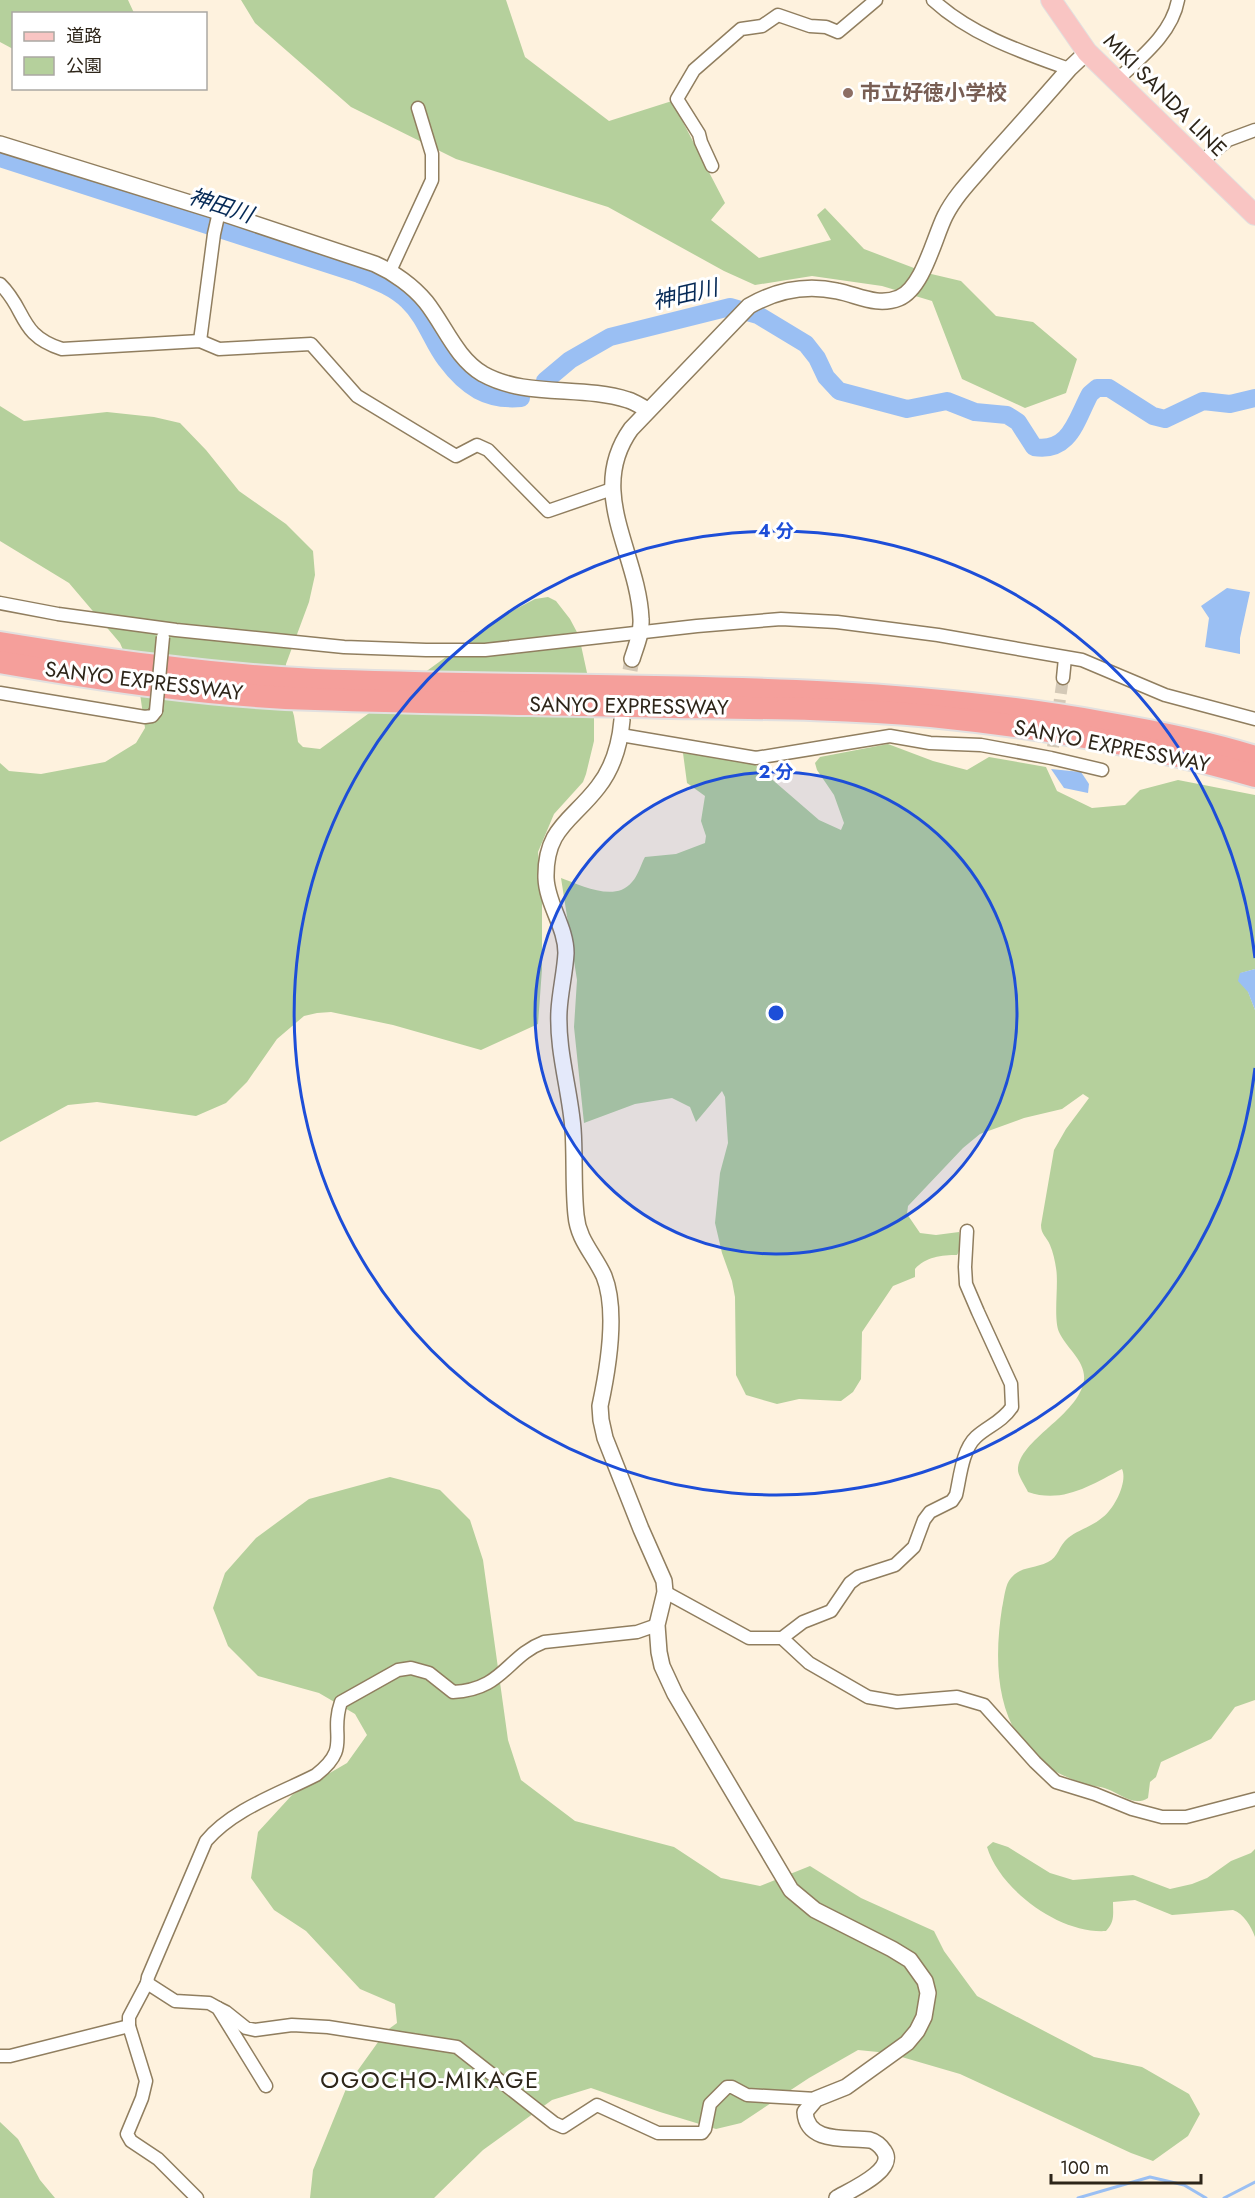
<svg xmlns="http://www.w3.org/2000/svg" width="1255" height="2198" viewBox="0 0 1255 2198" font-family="Jost,'Noto Sans JP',sans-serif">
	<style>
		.green { fill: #b5d09c }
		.water { fill: #9abff3 }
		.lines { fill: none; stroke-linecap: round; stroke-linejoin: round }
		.stream { stroke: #9abff3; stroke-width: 3 }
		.river { stroke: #9abff3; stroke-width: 18 }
		.minor-tunnel { stroke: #d4c9b7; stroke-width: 12; stroke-dasharray: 12 6; stroke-linecap: butt }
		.tertiary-tunnel { stroke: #d4c9b7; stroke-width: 15; stroke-dasharray: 15 8; stroke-linecap: butt }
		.minor-casing { stroke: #907e5f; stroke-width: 15 }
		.tertiary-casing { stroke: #907e5f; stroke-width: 18 }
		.primary-casing { stroke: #e2e0df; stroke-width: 22 }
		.motorway-casing { stroke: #e2e0df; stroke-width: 26 }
		.minor { stroke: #fff; stroke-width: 12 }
		.tertiary { stroke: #fff; stroke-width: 15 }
		.primary { stroke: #f9c5c3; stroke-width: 20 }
		.motorway { stroke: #f59f9b; stroke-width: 22 }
		.minor-bridge-casing { stroke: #907e5f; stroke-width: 15; stroke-linecap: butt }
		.minor-bridge { stroke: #fff; stroke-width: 12 }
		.ring { fill: none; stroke: #1d4ed8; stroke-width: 3 }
		.education-dot { fill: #8d6e63; stroke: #fff; stroke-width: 2 }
		.labels { text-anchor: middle; stroke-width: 6; stroke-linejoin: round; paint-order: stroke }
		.education-label { font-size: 21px; font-weight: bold; fill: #785e54; stroke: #fff; text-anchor: start }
		.street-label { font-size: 21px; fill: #2d2519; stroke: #fff }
		.water-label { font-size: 22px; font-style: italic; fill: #052956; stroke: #fff }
		.quarter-label { font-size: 24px; letter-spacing: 1.5px; fill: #2d2519; stroke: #fff }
		.centre { fill: #1d4ed8; stroke: #fff; stroke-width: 3 }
		.ring-label { font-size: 18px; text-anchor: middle; font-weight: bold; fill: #1d4ed8; stroke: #fff; stroke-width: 6; stroke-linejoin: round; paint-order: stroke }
	</style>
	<rect width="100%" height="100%" fill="#fef2de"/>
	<!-- green -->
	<g class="green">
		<path d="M 0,0 L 128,0 L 134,13 L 14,14 L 13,49 L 0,42 Z"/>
		<path d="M 241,0 L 506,0 L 525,57 L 609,121 L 672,101 L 725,203 L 711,220 L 759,258 L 831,240 L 817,215 L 825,208 L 864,249 L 927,273 L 961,281 L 996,316 L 1033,322 L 1077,359 L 1066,393 L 1025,408 L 962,379 L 932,301 L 882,286 L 812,276 L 755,285 L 724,271 L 608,207 L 456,159 L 351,107 L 255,23 Z"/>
		<path d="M 0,406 L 24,421 L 107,412 L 154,417 L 180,423 L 206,450 L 239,491 L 286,524 L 313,551 L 315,575 L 309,602 L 286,664 L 285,685 L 294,716 L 298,742 L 303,747 L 320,749 L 502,616 L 535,599 L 548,597 L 556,601 L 570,619 L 579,636 L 594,705 L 594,741 L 586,774 L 583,782 L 554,814 L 538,852 L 542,891 L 542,969 L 538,1024 L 481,1050 L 393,1025 L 331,1012 L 317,1013 L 304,1016 L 277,1039 L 247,1082 L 226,1103 L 196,1116 L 97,1102 L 68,1105 L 0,1142 L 0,763 L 9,771 L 41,774 L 105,762 L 136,743 L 145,728 L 139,687 L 120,643 L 69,583 L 0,541 Z"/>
		<path d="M 888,744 L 933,761 L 967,770 L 989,757 L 1046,767 L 1057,791 L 1092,808 L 1125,805 L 1140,790 L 1178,780 L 1255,795 L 1255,969 L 1241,973 L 1255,1010 L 1255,1700 L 1235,1707 L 1211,1739 L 1161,1762 L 1156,1777 L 1150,1782 L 1148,1798 C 1134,1807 1121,1794 1107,1789 C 1100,1786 1092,1786 1085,1784 C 1069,1779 1048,1769 1036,1758 C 995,1720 994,1660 1002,1608 C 1004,1600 1005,1584 1011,1578 C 1021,1566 1034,1569 1048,1562 C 1058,1558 1059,1545 1068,1538 C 1078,1530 1093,1526 1103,1517 C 1114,1509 1128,1482 1122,1469 C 1091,1485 1063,1504 1028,1492 C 1025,1486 1019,1477 1018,1471 C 1017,1440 1079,1416 1084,1380 C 1086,1361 1066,1348 1059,1332 C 1053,1318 1059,1284 1056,1268 C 1055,1261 1053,1252 1050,1245 C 1047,1237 1041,1235 1041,1225 L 1054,1150 L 1066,1129 L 1089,1098 L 1083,1094 L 1062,1109 L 1024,1118 L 980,1134 L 963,1148 L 908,1206 L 907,1214 L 920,1233 L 936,1235 L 959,1232 L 961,1248 L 957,1255 C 942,1255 925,1257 915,1269 L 915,1277 L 893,1286 L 862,1332 L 861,1379 L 853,1392 L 841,1401 L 799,1399 L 777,1404 L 746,1395 L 736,1375 L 735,1297 L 732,1281 L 722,1253 L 715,1223 L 720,1173 L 728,1143 L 725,1097 L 722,1091 L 696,1122 L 690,1107 L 672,1098 L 635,1104 L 584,1123 L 574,1027 L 577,980 L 561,878 C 581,885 615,903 632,882 C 638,876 641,864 645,857 L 676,854 L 705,843 L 706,836 L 701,821 L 705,796 L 687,783 L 683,753 L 753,763 L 819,820 L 841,830 L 844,823 L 834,795 L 817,770 L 815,763 L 820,757 Z"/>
		<path d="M 390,1477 L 440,1490 L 470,1520 L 483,1560 L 508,1740 L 521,1780 L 575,1821 L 674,1847 L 721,1878 L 760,1886 L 810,1866 L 861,1898 L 934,1931 L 944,1951 L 977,1996 L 1094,2057 L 1142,2067 L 1189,2094 L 1200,2114 L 1188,2136 L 1153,2161 L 1131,2153 L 960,2074 L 888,2053 L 858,2050 L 809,2078 L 741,2123 L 716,2129 L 660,2112 L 591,2088 L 552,2100 L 483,2150 L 434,2198 L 310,2198 L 313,2170 L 348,2084 L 386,2031 L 397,2023 L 395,2004 L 360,1989 L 306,1931 L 274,1910 L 251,1878 L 258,1832 L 292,1795 L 347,1763 L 367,1735 L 355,1714 L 319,1693 L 258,1676 L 228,1646 L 213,1608 L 225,1573 L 256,1538 L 309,1499 Z"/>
		<path d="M 993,1842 L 1008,1847 L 1050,1873 L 1073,1880 L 1133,1875 L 1170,1889 L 1192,1884 L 1207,1878 L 1231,1861 L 1251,1853 L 1255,1849 L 1255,1937 C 1251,1926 1244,1914 1233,1910 L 1172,1915 L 1135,1900 L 1113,1902 C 1113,1914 1115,1922 1106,1931 C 1060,1934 1000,1890 987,1847 Z"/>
		<path d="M 0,2122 L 18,2139 L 40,2180 L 55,2198 L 0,2198 Z"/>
	</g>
	<!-- water -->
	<g class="water">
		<path d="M 1227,588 L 1250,592 L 1240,638 L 1240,654 L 1205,647 L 1209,618 L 1201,606 Z"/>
		<path d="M 1051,769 L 1081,772 L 1089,784 L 1088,793 L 1064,788 Z"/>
		<path d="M 1255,969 L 1255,1010 L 1248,992 L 1238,981 L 1240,973 Z"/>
	</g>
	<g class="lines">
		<!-- stream -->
		<g class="stream">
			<path d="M 1078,2198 L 1150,2177 L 1184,2185 L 1206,2198"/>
			<path d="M 1224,2198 L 1255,2182"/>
		</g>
		<!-- river -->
		<g class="river">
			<path d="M 0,158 L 359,274 C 377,281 395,288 408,301 C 426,318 432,342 446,360 C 466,387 487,401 521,398"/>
			<path d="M 545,381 L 570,360 L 610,337 L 730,307 L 758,315 L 806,344 L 817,358 L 826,377 L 839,391 L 907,409 L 947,401 L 975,412 L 1007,415 L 1018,422 L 1034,447 C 1070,453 1076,420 1090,394 L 1097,388 L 1109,388 L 1153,416 L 1165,419 L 1203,401 L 1230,404 L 1255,398"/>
		</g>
		<!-- minor-tunnel -->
		<path class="minor-tunnel" d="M 1053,747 L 1063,678"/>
		<!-- tertiary-tunnel -->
		<path class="tertiary-tunnel" d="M 626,693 L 632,659"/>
		<!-- minor casing -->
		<g class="minor-casing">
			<g id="minor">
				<path d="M 933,0 C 971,35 1022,52 1069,69"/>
				<path d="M 1116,81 C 1140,58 1172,34 1178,0"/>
				<path d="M 1200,163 L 1228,140 L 1255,130"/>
				<path d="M 712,166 L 701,142 L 699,134 L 677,99 L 694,70 L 741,29 L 762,26 L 778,15 L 810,26 L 826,27 L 838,32 L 876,0"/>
				<path d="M 390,271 L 432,180 L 432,154 L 418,108"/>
				<path d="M 0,284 C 27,310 18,335 62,349 L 200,341 L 219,349 L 311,344 L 357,396 L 456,456 L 477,445 L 488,450 L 548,511 L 612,489"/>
				<path d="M 200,341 L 214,234 L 219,212"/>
				<path d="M 0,603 L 58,614 L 176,630 L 344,647 L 426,650 L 485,650 L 697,626 L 781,619 L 837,622 L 938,635 L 1082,660 L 1165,695 L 1255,719"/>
				<path d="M 1063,678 L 1065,658"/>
				<path d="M 0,693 L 145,717 L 152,716 L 156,711"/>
				<path d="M 621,735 L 756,758 L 890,736 L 930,743 L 981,745 L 1051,758 L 1102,770"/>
				<path d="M 665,1592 L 749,1638 L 782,1638 L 803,1622 L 831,1611 L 850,1583 L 858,1577 L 895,1565 L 914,1547 L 924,1520 L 930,1512 L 952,1501 L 956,1495 C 960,1478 962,1450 976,1437 C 988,1426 1002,1422 1012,1407 L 1011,1384 L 978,1312 L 966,1284 L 965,1267 L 967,1231"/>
				<path d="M 782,1638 L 809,1663 L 868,1697 L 897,1702 L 957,1697 L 984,1705 L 1035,1762 L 1056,1782 L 1095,1794 L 1132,1809 L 1162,1817 L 1186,1817 L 1255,1799"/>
				<path d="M 147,1983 L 175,2001 L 209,2003 L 218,2008 L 266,2086"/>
				<path d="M 218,2008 L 226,2012 L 246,2028 L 255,2030 L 292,2025 L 328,2027 L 457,2047 L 554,2123 L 563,2127 L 597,2105 L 658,2133 L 702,2133 L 705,2129 L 710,2104 L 727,2087 L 732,2087 L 747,2095 L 816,2099"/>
				<path d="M 0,2056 L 10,2056 L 129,2026"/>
				<path d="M 197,2198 L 158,2159 L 131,2141 L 127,2134 L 142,2098 L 146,2081 L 129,2026 L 129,2017 L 147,1983 L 148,1977 L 206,1841 C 233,1809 279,1794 316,1775 C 352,1747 329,1736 341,1702 L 398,1670 L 411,1668 L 429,1673 L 453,1692 C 503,1690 507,1656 544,1642 L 637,1632 L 657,1625"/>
			</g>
		</g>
		<!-- tertiary casing -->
		<g class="tertiary-casing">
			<g id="tertiary">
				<path d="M 0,144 L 219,212 L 375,264 C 393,272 413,286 426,302 C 445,326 456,358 483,374 C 526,398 581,385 628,400 C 635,402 642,407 648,410"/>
				<path d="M 632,659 C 636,646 642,633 641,619 C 638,552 586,492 631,429 L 749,306 C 777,290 805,284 837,291 C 858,295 877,307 899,298 C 923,288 934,238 945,216 C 956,194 975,176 990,158 C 1017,128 1043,99 1069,69 L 1087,52"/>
				<path d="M 622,720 C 620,743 613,768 598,787 C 572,821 545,828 546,878 C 547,904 566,927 566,953 C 565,972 560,992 559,1011 C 557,1051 570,1090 573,1129 C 575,1157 573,1186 576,1215 C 578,1240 594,1254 604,1276 C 618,1311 608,1369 600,1406 L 601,1420 L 605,1438 L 641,1529 L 664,1581 L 665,1592 L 657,1625 L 659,1652 L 662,1666 L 675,1694 L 791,1890 L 815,1910 L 892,1949 L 910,1960 L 925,1981 L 928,1993 L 924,2017 L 917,2031 L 907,2043 L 846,2087 L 816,2099 L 805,2112 C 807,2144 847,2137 870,2140 C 875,2141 881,2146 884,2151 C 897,2170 851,2190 837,2198"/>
			</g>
		</g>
		<!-- primary casing -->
		<g class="primary-casing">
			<path id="primary" d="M 1051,0 L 1087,52 L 1255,215"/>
		</g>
		<!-- motorway casing -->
		<g class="motorway-casing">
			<g id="motorway">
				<path d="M 0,643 C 104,660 209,675 315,680 C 577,691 841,676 1100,722 C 1152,731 1205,741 1255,757"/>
				<path d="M 0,662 C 104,680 209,696 315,699 C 433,703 552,704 671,707 C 757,708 845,708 931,716 C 1040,727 1149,745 1255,776"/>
			</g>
		</g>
		<!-- minor -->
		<use href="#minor" class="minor"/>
		<!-- tertiary -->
		<use href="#tertiary" class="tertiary"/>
		<!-- primary -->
		<use href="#primary" class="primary"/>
		<!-- motorway -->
		<use href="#motorway" class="motorway"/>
		<!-- minor-bridge casing -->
		<g class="minor-bridge-casing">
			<path id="minor-bridge" d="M 156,711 L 163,637"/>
		</g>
		<!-- minor-bridge -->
		<use href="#minor-bridge" class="minor-bridge"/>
	</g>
	<!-- distance rings -->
	<circle cx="776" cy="1013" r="241" fill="#1d4ed8" fill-opacity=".12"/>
	<g class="ring">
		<circle cx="776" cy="1013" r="241"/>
		<path d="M1255 1068A482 482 0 1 1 1255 958"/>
	</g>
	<!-- markers -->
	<circle class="education-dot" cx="848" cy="93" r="6"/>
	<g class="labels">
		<!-- education labels -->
		<g class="education-label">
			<text x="860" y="100">市立好徳小学校</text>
		</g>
		<!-- street labels -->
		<g class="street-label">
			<text transform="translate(1165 95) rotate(45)" y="7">MIKI SANDA LINE</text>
			<text transform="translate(144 681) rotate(7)" y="7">SANYO EXPRESSWAY</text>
			<text transform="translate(629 706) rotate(1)" y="7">SANYO EXPRESSWAY</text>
			<text transform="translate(1112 746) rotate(11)" y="7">SANYO EXPRESSWAY</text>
		</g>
		<!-- water labels -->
		<g class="water-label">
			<text transform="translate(221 205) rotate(18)" y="8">神田川</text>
			<text transform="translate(685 294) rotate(-13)" y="8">神田川</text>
		</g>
		<!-- quarter labels -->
		<g class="quarter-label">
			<text x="430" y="2088">OGOCHO-MIKAGE</text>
		</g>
	</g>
	<circle cx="776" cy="1013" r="9" class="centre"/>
	<g class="ring-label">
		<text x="776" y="537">4 分</text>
		<text x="776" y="778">2 分</text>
	</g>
	<!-- legend -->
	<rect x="12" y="12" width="195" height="78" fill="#ffffff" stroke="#aba8a3" stroke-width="1.5"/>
	<rect x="24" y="32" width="30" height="9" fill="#f9c5c3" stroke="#aba8a3" stroke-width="1.5"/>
	<text x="66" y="42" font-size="18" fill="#2d2519">道路</text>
	<rect x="24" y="57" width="30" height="18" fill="#b5d09c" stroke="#aba8a3" stroke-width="1.5"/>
	<text x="66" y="72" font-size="18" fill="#2d2519">公園</text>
	<!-- scale -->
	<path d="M1051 2174v9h150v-9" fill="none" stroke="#2d2519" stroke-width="3"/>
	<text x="1060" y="2174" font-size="18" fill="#2d2519" stroke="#ffffff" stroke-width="4.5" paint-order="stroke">100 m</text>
</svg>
